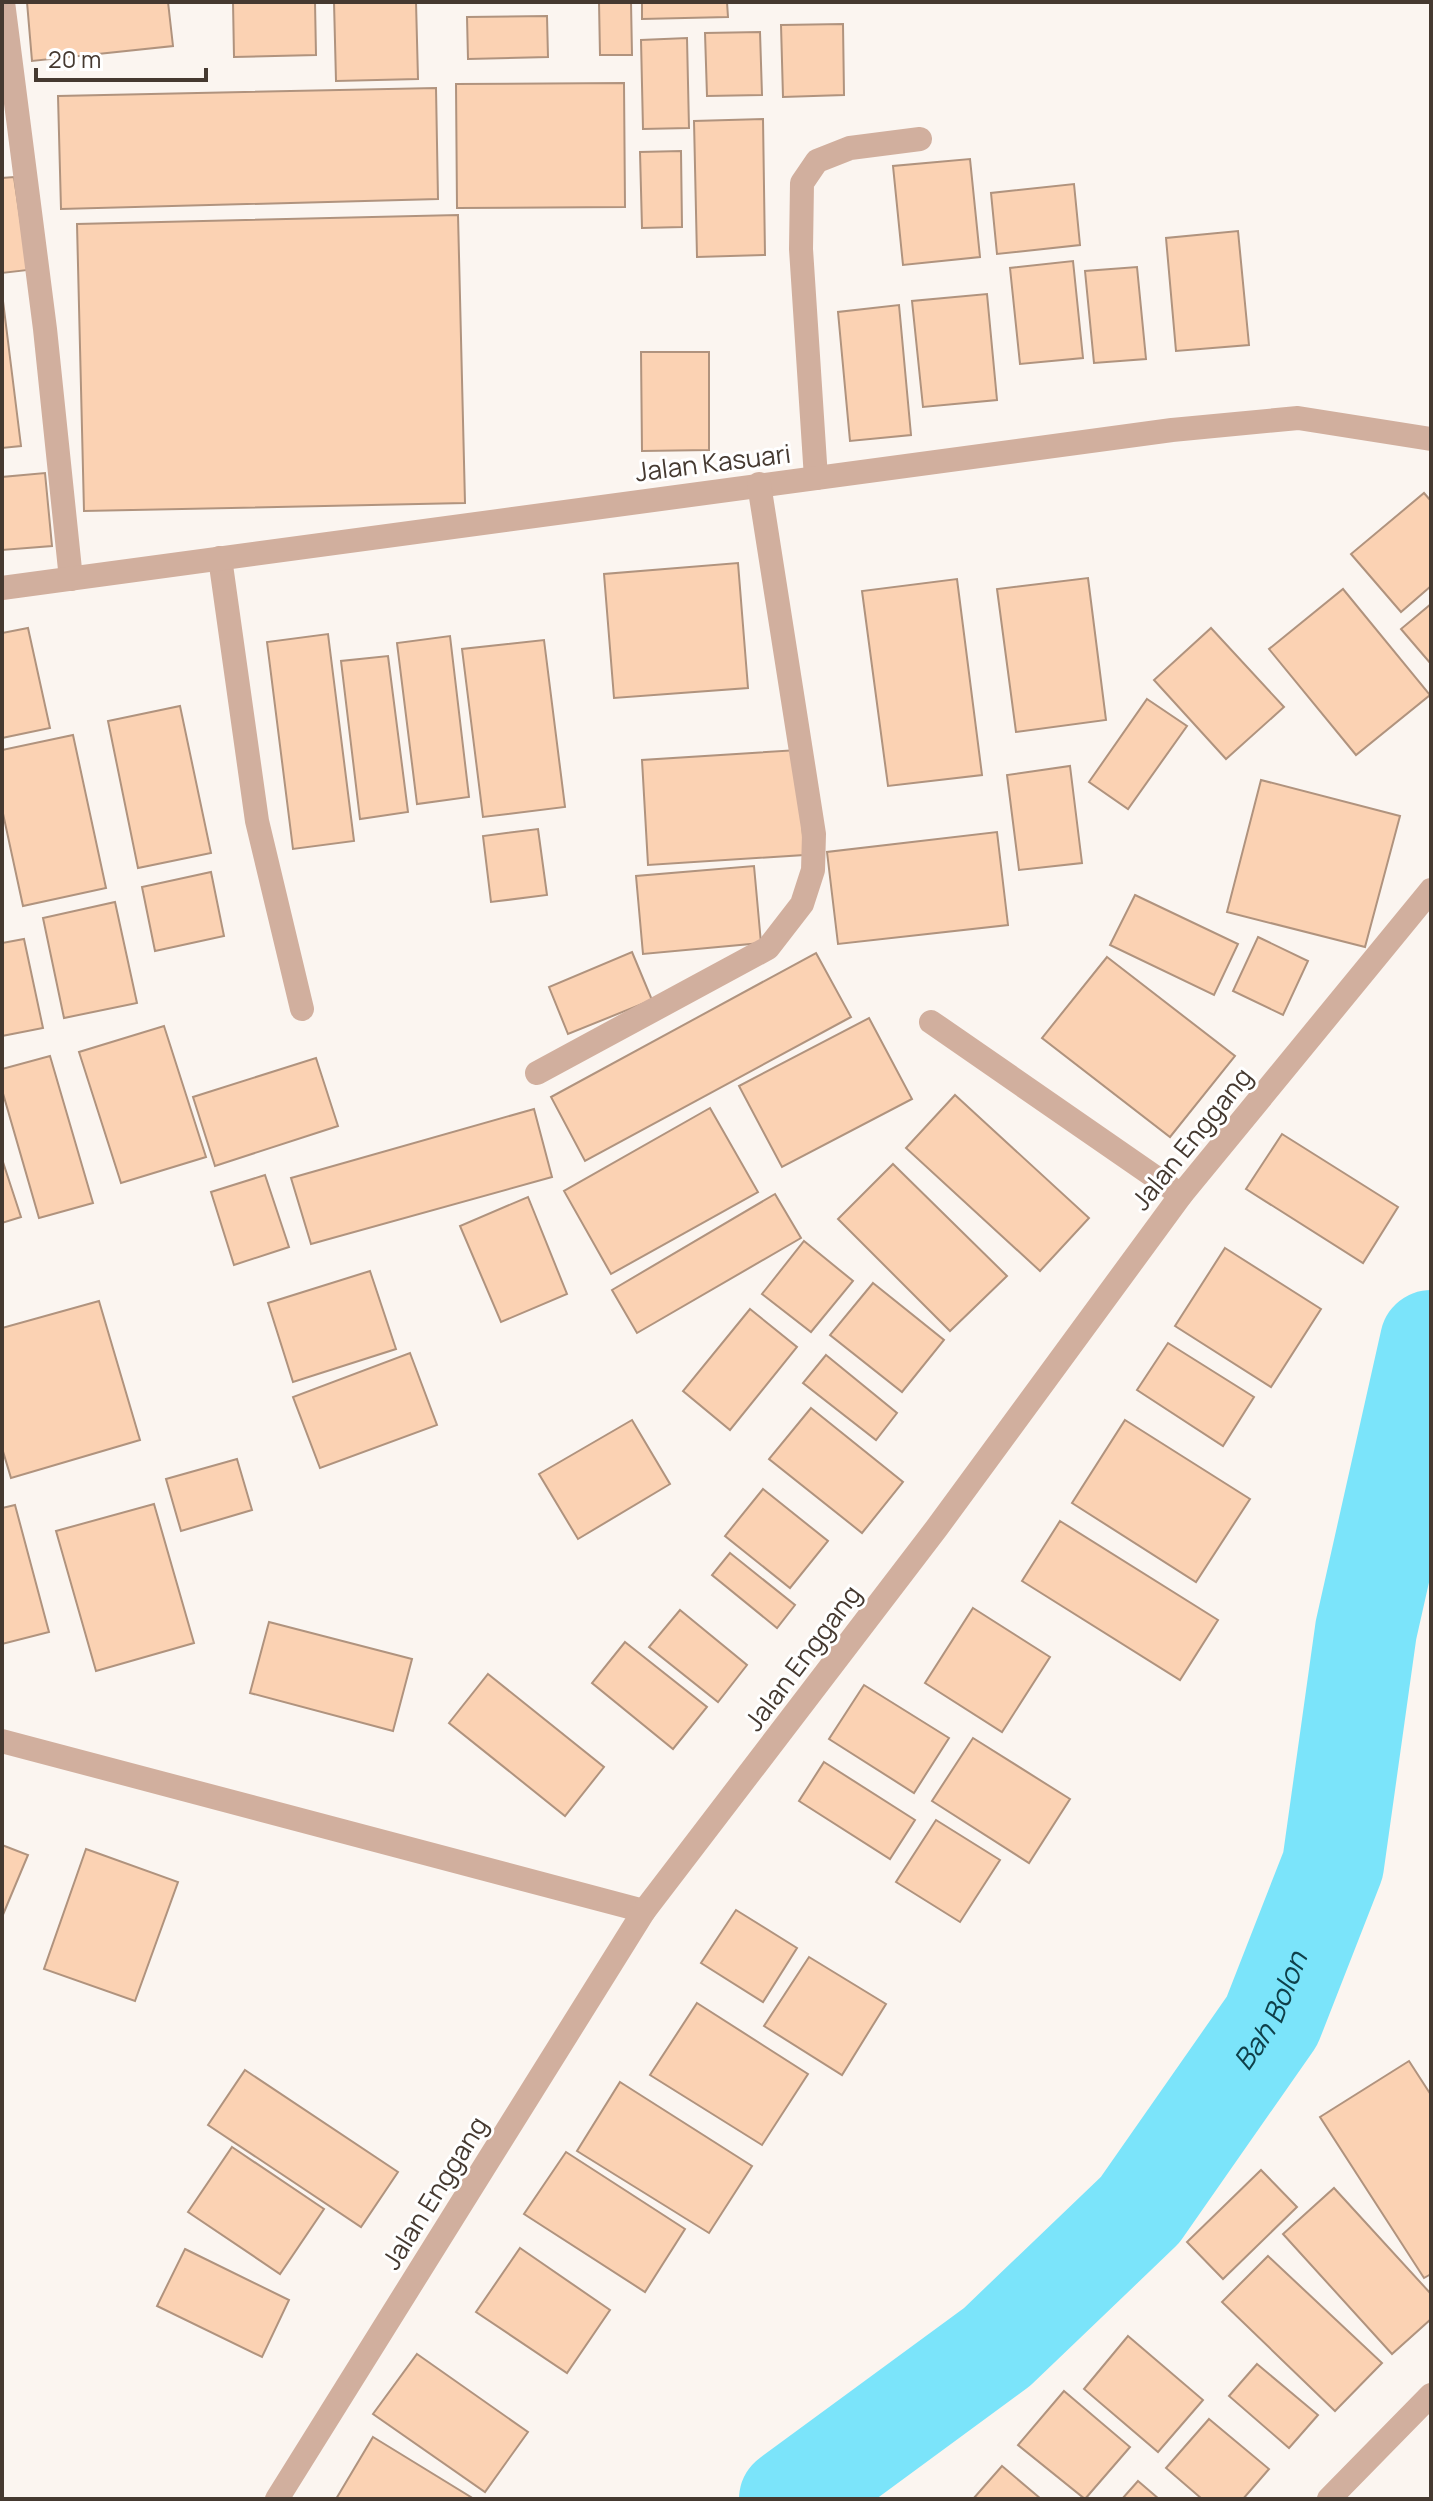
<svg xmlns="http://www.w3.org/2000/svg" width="1433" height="2501" viewBox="0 0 1433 2501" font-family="Manrope,sans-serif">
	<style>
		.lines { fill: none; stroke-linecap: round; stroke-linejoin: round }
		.river { stroke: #7be4fa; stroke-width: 102 }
		.building { fill: #fbd2b3; stroke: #b0937e; stroke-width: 2 }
		.lane { stroke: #d1af9e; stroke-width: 24 }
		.street { stroke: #d1af9e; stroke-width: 24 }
		.labels { text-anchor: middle; stroke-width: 6; stroke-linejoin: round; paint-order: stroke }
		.street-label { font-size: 26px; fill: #453930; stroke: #fff }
		.water-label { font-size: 28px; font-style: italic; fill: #0f404a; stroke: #fff }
	</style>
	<rect width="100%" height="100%" fill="#fbf5f0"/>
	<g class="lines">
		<!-- river -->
		<path class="river" id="s1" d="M 790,2499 L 997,2347 L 1140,2210 L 1272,2021 L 1333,1865 L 1366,1630 L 1431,1341"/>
	</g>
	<!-- building -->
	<g class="building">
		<path d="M 27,2 L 168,2 L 173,46 L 32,61 Z"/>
		<path d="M 233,2 L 315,2 L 316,55 L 234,57 Z"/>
		<path d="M 334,2 L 416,2 L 418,79 L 336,81 Z"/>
		<path d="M 599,2 L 631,2 L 632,55 L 600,55 Z"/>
		<path d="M 642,2 L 727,2 L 728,17 L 642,19 Z"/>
		<path d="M 547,16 L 548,57 L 468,59 L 467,17 Z"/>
		<path d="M 843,24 L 844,95 L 783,97 L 781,25 Z"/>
		<path d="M 760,32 L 762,95 L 707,96 L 705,33 Z"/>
		<path d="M 687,38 L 689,128 L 643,129 L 641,40 Z"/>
		<path d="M 624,83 L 625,207 L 457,208 L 456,84 Z"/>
		<path d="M 436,88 L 438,199 L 61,209 L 58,96 Z"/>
		<path d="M 763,119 L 765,255 L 697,257 L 694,121 Z"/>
		<path d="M 681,151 L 682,227 L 642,228 L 640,152 Z"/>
		<path d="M 970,159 L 980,257 L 903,265 L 893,166 Z"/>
		<path d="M 14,177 L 28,270 L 2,273 L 2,178 Z"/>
		<path d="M 1074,184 L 1080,245 L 997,254 L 991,193 Z"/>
		<path d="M 458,215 L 465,503 L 84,511 L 77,224 Z"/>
		<path d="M 1238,231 L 1249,345 L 1176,351 L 1166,238 Z"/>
		<path d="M 1073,261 L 1083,358 L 1020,364 L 1010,268 Z"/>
		<path d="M 1137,267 L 1146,359 L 1094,363 L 1085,271 Z"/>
		<path d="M 2,293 L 21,446 L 2,448 Z"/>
		<path d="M 987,294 L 997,400 L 923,407 L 912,301 Z"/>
		<path d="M 899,305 L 911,435 L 850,441 L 838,312 Z"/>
		<path d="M 641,352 L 709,352 L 709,450 L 642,451 Z"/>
		<path d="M 45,473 L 52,546 L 2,550 L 2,477 Z"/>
		<path d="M 1424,493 L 1431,501 L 1431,586 L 1401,612 L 1351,554 Z"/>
		<path d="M 738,563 L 748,688 L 614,698 L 604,574 Z"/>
		<path d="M 1088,578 L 1106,720 L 1016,732 L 997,589 Z"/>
		<path d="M 957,579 L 982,775 L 888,786 L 862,591 Z"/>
		<path d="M 1343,589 L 1430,695 L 1356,755 L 1269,649 Z"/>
		<path d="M 1431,604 L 1431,664 L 1401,629 Z"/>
		<path d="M 28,628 L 50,728 L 2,738 L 2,633 Z"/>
		<path d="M 1211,628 L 1284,707 L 1226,759 L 1154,680 Z"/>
		<path d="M 328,634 L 354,841 L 293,849 L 267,642 Z"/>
		<path d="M 450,636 L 469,797 L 417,804 L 397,643 Z"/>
		<path d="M 544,640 L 565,807 L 483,817 L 462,649 Z"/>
		<path d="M 388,656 L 408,812 L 360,819 L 341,661 Z"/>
		<path d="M 1147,699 L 1187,726 L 1128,809 L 1089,782 Z"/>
		<path d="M 180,706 L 211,853 L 138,868 L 108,721 Z"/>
		<path d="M 73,735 L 106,888 L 23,906 L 2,809 L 2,750 Z"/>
		<path d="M 798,750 L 804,855 L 648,865 L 642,760 Z"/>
		<path d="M 1070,766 L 1082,863 L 1019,870 L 1007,775 Z"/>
		<path d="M 1261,780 L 1400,816 L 1365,947 L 1227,912 Z"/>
		<path d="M 538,829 L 547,895 L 491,902 L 483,836 Z"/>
		<path d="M 997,832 L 1008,925 L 838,944 L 827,852 Z"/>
		<path d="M 754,866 L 761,943 L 643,954 L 636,876 Z"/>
		<path d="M 211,872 L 224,936 L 155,951 L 142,887 Z"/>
		<path d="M 1135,895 L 1238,944 L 1214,995 L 1110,945 Z"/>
		<path d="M 115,902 L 137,1003 L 64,1018 L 43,918 Z"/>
		<path d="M 1258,937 L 1308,961 L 1283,1015 L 1233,991 Z"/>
		<path d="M 24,939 L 43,1028 L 2,1036 L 2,943 Z"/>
		<path d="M 632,952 L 652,1000 L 568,1034 L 549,987 Z"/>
		<path d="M 816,953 L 851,1017 L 585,1161 L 551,1097 Z"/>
		<path d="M 1107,957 L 1235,1056 L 1170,1137 L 1042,1038 Z"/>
		<path d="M 869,1018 L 912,1099 L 782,1167 L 739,1086 Z"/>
		<path d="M 164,1026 L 206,1157 L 121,1183 L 79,1052 Z"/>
		<path d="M 50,1056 L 93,1203 L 39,1218 L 2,1090 L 2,1069 Z"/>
		<path d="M 316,1058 L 338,1126 L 215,1166 L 193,1097 Z"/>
		<path d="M 955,1095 L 1089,1218 L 1040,1271 L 906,1148 Z"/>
		<path d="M 710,1108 L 758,1192 L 611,1274 L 564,1191 Z"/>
		<path d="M 534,1109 L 552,1177 L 311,1244 L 291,1178 Z"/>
		<path d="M 1282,1134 L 1398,1207 L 1363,1263 L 1246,1189 Z"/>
		<path d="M 2,1159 L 21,1217 L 2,1223 Z"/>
		<path d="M 893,1164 L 1007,1276 L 950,1331 L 838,1219 Z"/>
		<path d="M 265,1175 L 289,1247 L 234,1265 L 211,1192 Z"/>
		<path d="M 775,1194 L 801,1238 L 637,1333 L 612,1290 Z"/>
		<path d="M 528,1197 L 567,1294 L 501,1322 L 460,1226 Z"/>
		<path d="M 804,1241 L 853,1281 L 811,1332 L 762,1294 Z"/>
		<path d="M 1225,1248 L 1321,1309 L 1271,1387 L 1175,1326 Z"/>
		<path d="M 370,1271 L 396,1349 L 293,1382 L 268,1303 Z"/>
		<path d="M 873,1283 L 944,1340 L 902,1392 L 830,1335 Z"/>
		<path d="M 99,1301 L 140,1440 L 11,1478 L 2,1448 L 2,1328 Z"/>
		<path d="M 750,1309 L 797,1347 L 730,1430 L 683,1391 Z"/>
		<path d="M 1168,1343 L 1254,1397 L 1223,1446 L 1137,1390 Z"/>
		<path d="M 410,1353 L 437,1425 L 320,1468 L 293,1397 Z"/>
		<path d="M 826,1355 L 897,1413 L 876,1440 L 803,1383 Z"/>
		<path d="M 811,1408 L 903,1482 L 862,1533 L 769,1459 Z"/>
		<path d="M 632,1420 L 670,1484 L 578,1539 L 539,1474 Z"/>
		<path d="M 1125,1420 L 1250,1499 L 1196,1582 L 1072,1503 Z"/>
		<path d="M 237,1459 L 252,1510 L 181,1531 L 166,1479 Z"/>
		<path d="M 763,1489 L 828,1541 L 790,1588 L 725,1536 Z"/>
		<path d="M 154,1504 L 194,1643 L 96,1671 L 56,1531 Z"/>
		<path d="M 15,1505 L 49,1632 L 2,1644 L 2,1508 Z"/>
		<path d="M 1060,1521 L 1218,1620 L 1180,1680 L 1022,1581 Z"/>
		<path d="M 730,1553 L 795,1605 L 777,1628 L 712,1575 Z"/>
		<path d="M 973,1608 L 1050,1657 L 1002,1732 L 925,1683 Z"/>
		<path d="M 680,1610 L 747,1665 L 718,1702 L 649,1647 Z"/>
		<path d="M 269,1622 L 412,1659 L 393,1731 L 250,1693 Z"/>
		<path d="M 625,1642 L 707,1707 L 673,1749 L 592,1683 Z"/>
		<path d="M 488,1674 L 604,1767 L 565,1816 L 449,1723 Z"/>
		<path d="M 864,1685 L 949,1738 L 914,1793 L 829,1739 Z"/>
		<path d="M 973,1738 L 1070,1799 L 1029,1863 L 932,1801 Z"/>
		<path d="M 824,1762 L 915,1820 L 890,1859 L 799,1801 Z"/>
		<path d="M 936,1820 L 1000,1860 L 960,1922 L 896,1882 Z"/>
		<path d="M 2,1845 L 28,1855 L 2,1917 Z"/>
		<path d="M 86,1849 L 178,1882 L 135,2001 L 44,1969 Z"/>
		<path d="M 736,1910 L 797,1948 L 763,2002 L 701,1963 Z"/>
		<path d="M 809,1957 L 886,2004 L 842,2075 L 764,2026 Z"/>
		<path d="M 697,2003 L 808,2074 L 762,2145 L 650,2075 Z"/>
		<path d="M 1409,2061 L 1431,2095 L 1431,2274 L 1424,2278 L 1320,2117 Z"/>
		<path d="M 245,2070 L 398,2172 L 361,2227 L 208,2125 Z"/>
		<path d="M 620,2082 L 752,2166 L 709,2233 L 577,2151 Z"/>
		<path d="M 232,2147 L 324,2209 L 280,2274 L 188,2212 Z"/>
		<path d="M 566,2152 L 685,2229 L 645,2292 L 524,2214 Z"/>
		<path d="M 1261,2170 L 1297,2207 L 1223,2279 L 1187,2242 Z"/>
		<path d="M 1334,2188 L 1431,2294 L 1431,2319 L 1392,2354 L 1283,2234 Z"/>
		<path d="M 520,2248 L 610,2310 L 567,2373 L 476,2312 Z"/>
		<path d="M 185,2249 L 289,2300 L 262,2357 L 157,2306 Z"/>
		<path d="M 1268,2256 L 1382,2363 L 1335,2411 L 1222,2302 Z"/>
		<path d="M 1128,2336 L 1203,2400 L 1158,2452 L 1084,2389 Z"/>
		<path d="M 417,2354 L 528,2432 L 485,2492 L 373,2414 Z"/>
		<path d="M 1257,2364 L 1318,2415 L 1289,2448 L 1229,2396 Z"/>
		<path d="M 1064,2391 L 1130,2447 L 1085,2499 L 1018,2445 Z"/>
		<path d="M 1209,2419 L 1269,2469 L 1243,2499 L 1202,2499 L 1166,2468 Z"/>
		<path d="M 373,2437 L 474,2499 L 336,2499 Z"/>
		<path d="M 1002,2466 L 1041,2499 L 973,2499 Z"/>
		<path d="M 1138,2481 L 1159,2499 L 1122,2499 Z"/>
	</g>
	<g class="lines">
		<!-- lane -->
		<path class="lane" d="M 931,1022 L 1181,1195"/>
		<!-- street -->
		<g class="street">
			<path d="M 3,2 L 45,329 L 71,579"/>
			<path d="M 816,478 L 801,249 L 802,183 L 817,161 L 850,148 L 920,139"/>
			<path d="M 220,558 L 257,821 L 302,1009"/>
			<path d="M 2,588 L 1172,430 L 1298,418 L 1431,439"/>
			<path d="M 537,1073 L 768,948 L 802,904 L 813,870 L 814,834 L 759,484"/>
			<path d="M 2,1741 L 644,1911"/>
			<path d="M 277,2499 L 644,1911 L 936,1529 L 1181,1195 L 1431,890"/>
			<path d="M 1329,2499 L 1431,2395"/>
		</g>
	</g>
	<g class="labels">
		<!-- street labels -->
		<g class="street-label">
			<text transform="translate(713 463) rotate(-7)" y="9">Jalan Kasuari</text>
			<text transform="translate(1192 1139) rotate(-51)" y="9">Jalan Enggang</text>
			<text transform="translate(803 1658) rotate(-53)" y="9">Jalan Enggang</text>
			<text transform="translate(435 2193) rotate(-58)" y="9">Jalan Enggang</text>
		</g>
		<!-- water labels -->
		<g class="water-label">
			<text dy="10" stroke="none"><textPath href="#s1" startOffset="694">Bah Bolon</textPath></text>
		</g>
	</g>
	<!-- border -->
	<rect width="1433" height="2501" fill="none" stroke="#453930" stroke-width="8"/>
	<!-- scale -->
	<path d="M36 68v12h170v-12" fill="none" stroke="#453930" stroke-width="4"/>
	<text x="48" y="68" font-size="24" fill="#453930" stroke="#ffffff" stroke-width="6" paint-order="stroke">20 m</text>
</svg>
